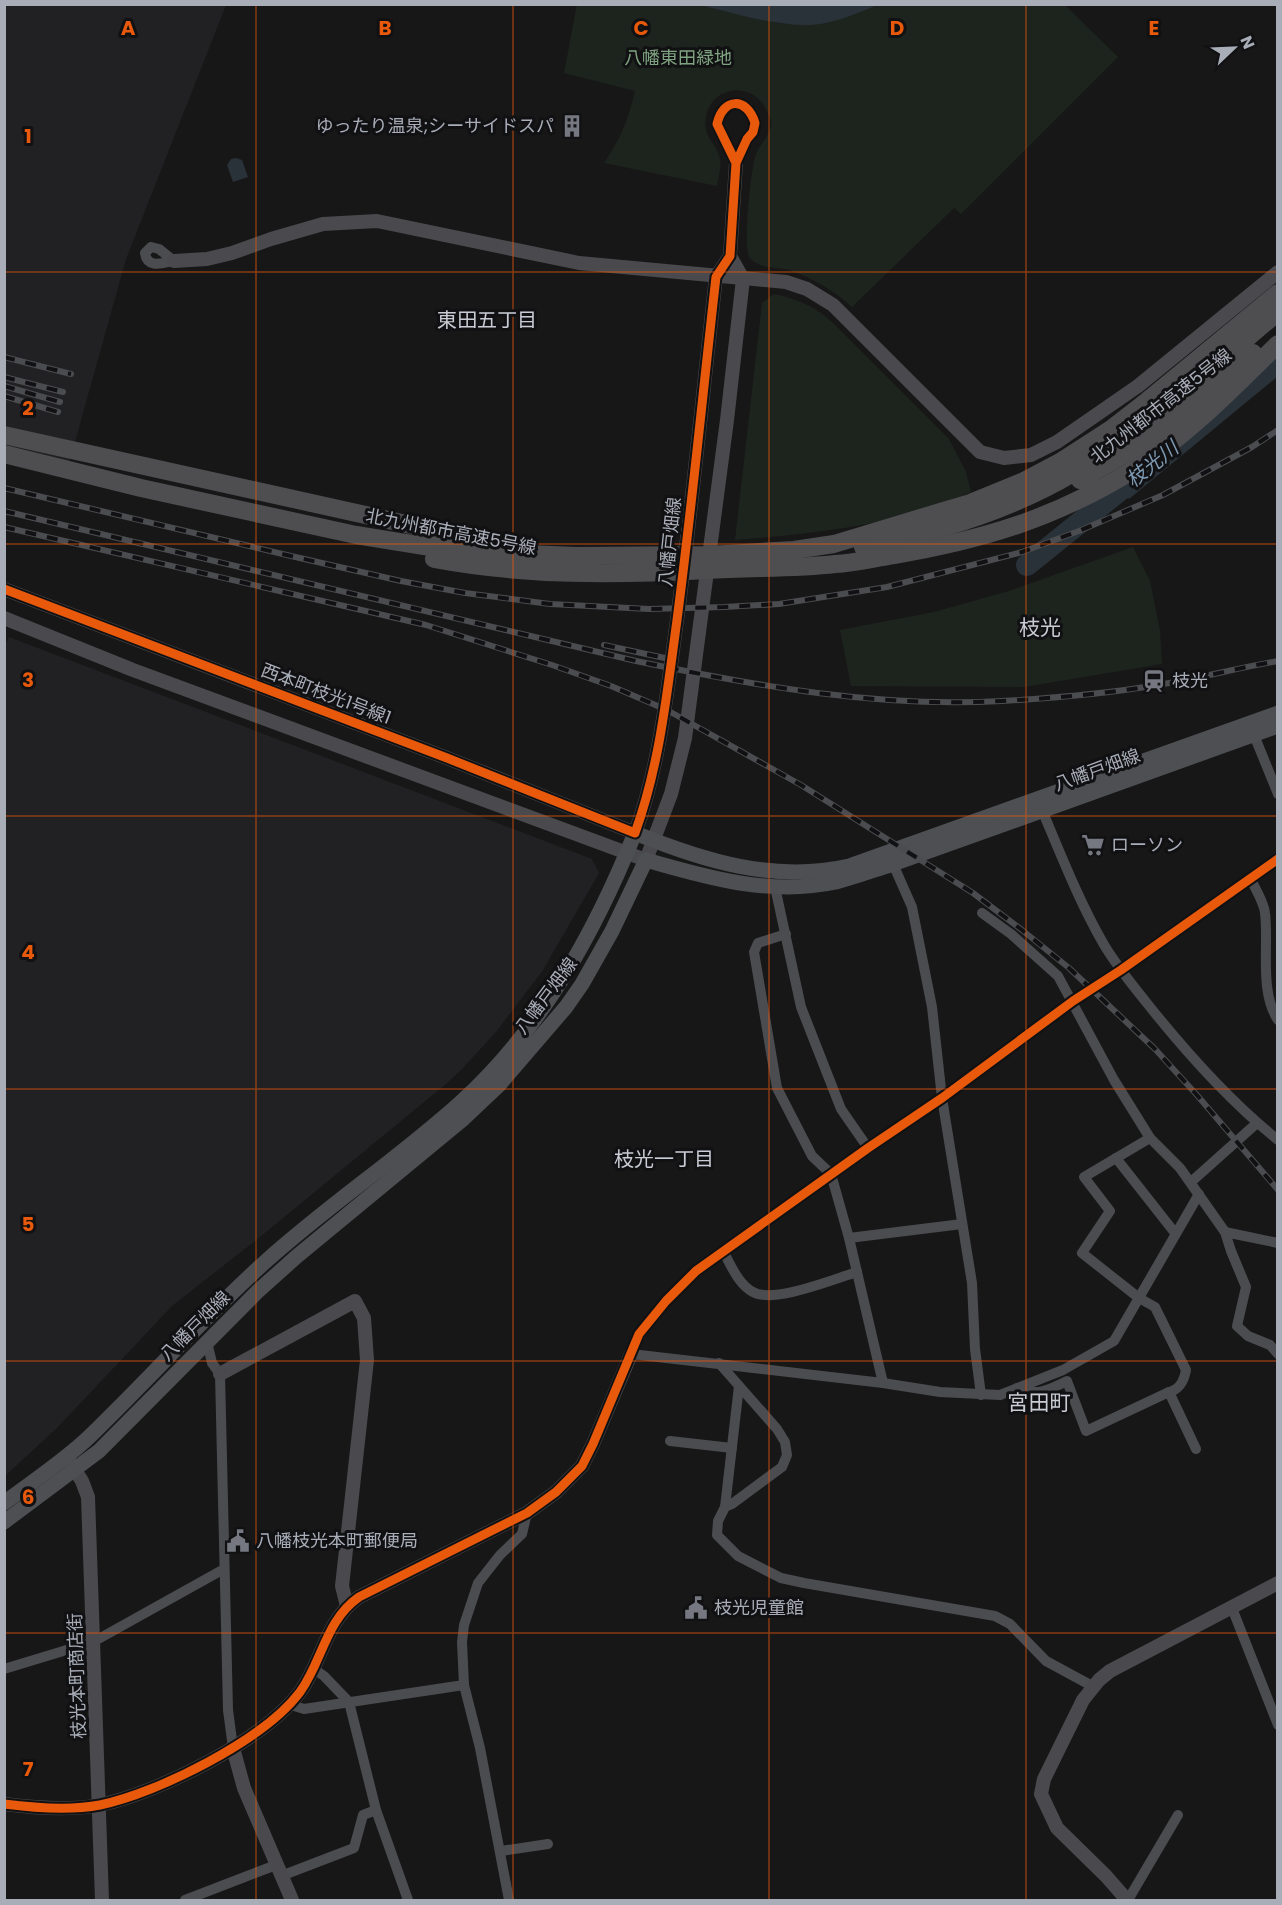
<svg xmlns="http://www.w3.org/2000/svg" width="1282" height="1905" viewBox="0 0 1282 1905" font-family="Poppins,'Noto Sans JP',sans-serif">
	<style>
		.built { fill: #212123 }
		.green { fill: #1d241e }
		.water { fill: #2a3239 }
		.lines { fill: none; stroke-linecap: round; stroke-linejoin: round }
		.river { stroke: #2a3239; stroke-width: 22 }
		.street { stroke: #4b4c50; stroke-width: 10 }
		.secondary { stroke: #4a4a4e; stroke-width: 14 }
		.primary { stroke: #4d4f52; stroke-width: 15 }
		.highway { stroke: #4e4e51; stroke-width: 18 }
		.rail-casing { stroke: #4b4c4f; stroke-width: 6 }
		.rail { stroke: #111113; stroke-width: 4; stroke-dasharray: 11; stroke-linecap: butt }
		.cycleway-casing { stroke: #111113; stroke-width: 13 }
		.cycleway { stroke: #e8590c; stroke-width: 9 }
		.grid { fill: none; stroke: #e8590c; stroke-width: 1.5; stroke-opacity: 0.55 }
		.labels { text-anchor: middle; stroke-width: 6; stroke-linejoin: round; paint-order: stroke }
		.park-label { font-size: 18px; fill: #7fa381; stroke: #111113 }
		.poi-label { font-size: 18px; fill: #a8adb8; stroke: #111113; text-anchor: start }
		.street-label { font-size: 18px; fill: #a8adb8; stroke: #111113 }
		.neighbourhood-label { font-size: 20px; fill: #c9ccd4; stroke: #111113 }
		.water-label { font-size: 20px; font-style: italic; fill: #7f9bb3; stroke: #111113 }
		.quarter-label { font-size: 21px; fill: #c9ccd4; stroke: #111113 }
		.grid-label { font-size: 20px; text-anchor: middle; font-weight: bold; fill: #e8590c; stroke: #111113; stroke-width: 6; stroke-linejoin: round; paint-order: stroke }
	</style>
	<rect width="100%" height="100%" fill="#171717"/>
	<!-- built -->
	<g class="built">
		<path d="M 4,5 L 226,5 L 126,259 L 66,474 L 5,455 Z"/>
		<path d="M 9,637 L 592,859 L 599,873 L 543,970 L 496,1032 L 462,1069 L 446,1084 L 260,1237 L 172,1306 L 57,1428 L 5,1476 L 4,647 Z"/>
	</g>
	<!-- green -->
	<g class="green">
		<path d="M 577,4 L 699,5 L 777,23 L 810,25 L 832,21 L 877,5 L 1065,5 L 1118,57 L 961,214 L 954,208 L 852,307 C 834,291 813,278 789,270 C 777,267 759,269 750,258 C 742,249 751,168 756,154 C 760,144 768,138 771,126 C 772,119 769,116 766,109 C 752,81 712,85 706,117 C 702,138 717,142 720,159 C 722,166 718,178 717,186 L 604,163 C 621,138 628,120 635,91 L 564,73 Z"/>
		<path d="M 774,294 C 798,299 816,307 834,324 L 949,439 L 966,472 L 971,492 C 957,498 942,504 928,509 C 866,528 800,535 735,540 L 762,303 Z"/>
		<path d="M 1133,547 L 1150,581 L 1160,631 L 1162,664 L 1024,687 L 851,686 L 840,630 L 934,612 L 1009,591 Z"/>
	</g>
	<!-- water -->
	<g class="water">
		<path d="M 699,5 L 877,4 L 877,5 C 856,14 833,24 810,25 C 773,26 735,13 699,5 Z"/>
		<path d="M 236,158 L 242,160 L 248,177 L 233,182 L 227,165 L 231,159 Z"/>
		<path d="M 1277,346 L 1277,377 L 1129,499 L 1115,481 Z"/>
	</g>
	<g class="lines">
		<!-- river -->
		<path class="river" d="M 1027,565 L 1145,470"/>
		<!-- street -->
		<g class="street">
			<path d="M 739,103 L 747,107 L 755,123 C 751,137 742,150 736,163 L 717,124 C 720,111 726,105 739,103 Z"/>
			<path d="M 151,247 L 159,249 L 174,261 C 163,263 147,269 145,253 Z"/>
			<path d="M 1254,735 L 1278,794"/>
			<path d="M 1042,810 C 1061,855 1079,901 1103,943 C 1115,964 1131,983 1146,1002 C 1185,1051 1228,1100 1278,1140"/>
			<path d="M 893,864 L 912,907 L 932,1007 L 942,1098 L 972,1283 L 975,1349 L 981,1395"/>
			<path d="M 1251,879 C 1255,889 1264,902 1265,913 C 1269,945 1259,992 1278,1020"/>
			<path d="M 775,887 L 801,1007 L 841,1109 L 868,1148"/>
			<path d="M 982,913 L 1011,934 L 1058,976 L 1114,1080 L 1150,1138 L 1180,1168 L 1225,1232 L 1231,1251 L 1246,1287 L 1237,1326 L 1248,1336 L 1270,1345 L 1278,1354"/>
			<path d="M 786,934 L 758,943 L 754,952 L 777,1088 L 812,1156 L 831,1174 L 849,1238 L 883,1383"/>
			<path d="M 1150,1138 L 1084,1177 L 1110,1211 L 1082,1253 L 1139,1298 L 1155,1307 L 1186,1370 C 1184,1381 1180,1389 1169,1392"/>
			<path d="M 1116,1158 L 1175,1233"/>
			<path d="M 1191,1182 L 1257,1123"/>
			<path d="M 1199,1194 L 1114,1341 L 1063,1370 L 1000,1395 L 940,1392 L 883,1383 L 631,1354 C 648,1311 687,1278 723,1251 L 942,1098 L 1073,1001 L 1121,970 L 1278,859"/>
			<path d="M 1225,1232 L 1278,1243"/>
			<path d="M 849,1238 L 962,1224"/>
			<path d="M 723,1251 C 731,1265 738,1284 753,1292 C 773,1304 834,1279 857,1272"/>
			<path d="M 207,1342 L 212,1363 L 220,1374 L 228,1710 L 233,1748"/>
			<path d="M 719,1363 L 777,1429 L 785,1442 L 787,1455 L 782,1467 L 732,1504 L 725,1507 L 718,1521 L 717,1535 L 738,1556 L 781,1578 L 804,1583 L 995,1616 L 1010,1624 L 1046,1661 L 1094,1687"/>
			<path d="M 1017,1388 C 1040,1396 1046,1391 1067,1381 L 1086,1431 L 1169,1392 L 1196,1449"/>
			<path d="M 670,1441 L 732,1448"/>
			<path d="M 725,1507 L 739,1386"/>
			<path d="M 1232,1608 L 1278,1725"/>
			<path d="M 4,1669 L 93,1642 L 224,1569"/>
			<path d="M 314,1669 L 324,1676 L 349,1702 L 376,1810 L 408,1900"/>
			<path d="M 288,1704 L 304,1709 L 464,1685"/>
			<path d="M 501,1851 L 548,1844"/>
			<path d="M 281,1876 L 354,1848 L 363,1815 L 376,1810"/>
			<path d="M 185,1900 L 276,1865"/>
			<path d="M 509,1900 L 480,1748 L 464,1685 L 462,1642 L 464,1625 L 478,1583 L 500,1555 L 522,1534 L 527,1513"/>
			<path d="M 1128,1900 L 1178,1815"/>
		</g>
		<!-- secondary -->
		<g class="secondary">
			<path d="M 174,261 L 207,259 L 232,253 L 271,239 L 323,224 L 377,221 L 579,263 L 786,282 L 807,289 L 833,305 L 980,452 L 1004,458 L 1031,455 L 1057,442 L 1138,386 L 1278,272"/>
			<path d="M 4,589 L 447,758 L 635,833 C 660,764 667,692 677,620 C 692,506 703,391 716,277 L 730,256 L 736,163"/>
			<path d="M 4,618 L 133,670 L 646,860 L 671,794 L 685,738 L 727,420 L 743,279 L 730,256"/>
			<path d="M 220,1374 L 355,1301 L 364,1318 L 367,1360 L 342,1586 L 347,1606"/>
			<path d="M 69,1461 L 82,1481 L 88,1497 L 102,1900"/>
			<path d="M 233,1748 L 244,1788 L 292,1900"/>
			<path d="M 4,1804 C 35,1808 69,1811 100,1805 C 158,1793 264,1740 300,1692 C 323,1660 325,1621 359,1597 L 527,1513 L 556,1492 L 582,1466 L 593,1444 L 631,1354"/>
			<path d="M 1127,1900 L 1106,1876 L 1057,1828 L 1041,1794 L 1044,1779 L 1083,1700 L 1099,1680 L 1110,1671 L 1278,1583"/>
		</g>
		<!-- primary -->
		<g class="primary">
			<path d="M 4,1503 C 33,1481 64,1461 89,1437 C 149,1379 204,1317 265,1262 C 328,1205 398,1159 461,1102 C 542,1028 594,934 635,833 C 704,861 774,883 849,866 L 1278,713"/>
			<path d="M 4,1522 L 99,1451 L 257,1292 L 296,1257 L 462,1120 L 499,1085 L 566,1007 L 582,984 L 612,931 L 646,860 C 708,878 771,896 836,882 C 855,877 874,870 893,864 L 1278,726"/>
		</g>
		<!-- highway -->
		<g class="highway">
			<path d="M 4,435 L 492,543"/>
			<path d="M 4,454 L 141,488 L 356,535 L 455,551 L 577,556 L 709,555 L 794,550 L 834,544 L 970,503 L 1024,481 L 1060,462 L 1111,429 L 1147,401 L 1278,293"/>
			<path d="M 1080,480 L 1141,445 L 1253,353"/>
			<path d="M 863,547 C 935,533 1009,511 1073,473 C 1147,428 1211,368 1278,312"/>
			<path d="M 434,559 C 525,576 616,575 707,570 C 750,567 793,569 835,564 C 855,563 874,558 894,555 C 982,540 1056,518 1133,470 C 1187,436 1232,389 1278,344"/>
		</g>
		<!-- rail casing -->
		<g class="rail-casing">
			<g id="rail">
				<path d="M 4,357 L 71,374"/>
				<path d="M 4,377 L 63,392"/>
				<path d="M 4,386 L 60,402"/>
				<path d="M 4,396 L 58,412"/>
				<path d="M 4,488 L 291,556 L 401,581 L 465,593 L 550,604 L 649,609 L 724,607 L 779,604 L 887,587 L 1022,552 L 1079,531 L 1163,495 L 1252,447 L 1278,430"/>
				<path d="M 4,511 L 636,661 C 756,686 879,708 1002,701 C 1054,698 1106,694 1157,685 C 1197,679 1237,668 1278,661"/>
				<path d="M 4,527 L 426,625 L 552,665 L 611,686 L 667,710 L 801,785 L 973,893 L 1022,930 L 1069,968 L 1155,1049 L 1196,1094 L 1278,1190"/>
				<path d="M 604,645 L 674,660"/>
			</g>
		</g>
		<!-- rail -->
		<use href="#rail" class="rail"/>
		<!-- cycleway casing -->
		<g class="cycleway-casing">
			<g id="cycleway">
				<path d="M 4,589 L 447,758 L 635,833 C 660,764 667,692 677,620 C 692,506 703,391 716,277 L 730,256 L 736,163 L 747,139 L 753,132 L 755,123 C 747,97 723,97 717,124 L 736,163"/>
				<path d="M 4,1804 C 35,1808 69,1811 100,1805 C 158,1793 264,1740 300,1692 C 323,1660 325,1621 359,1597 L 527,1513 L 556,1492 L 582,1466 L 593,1444 L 639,1334 L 666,1301 L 696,1271 L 868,1148 L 942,1098 L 1073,1001 L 1121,970 L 1278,859"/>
			</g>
		</g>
		<!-- cycleway -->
		<use href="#cycleway" class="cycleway"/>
	</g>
	<!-- grid -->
	<path class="grid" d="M 256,4 L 256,1900M 513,4 L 513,1900M 769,4 L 769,1900M 1026,4 L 1026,1900M 4,272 L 1278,272M 4,544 L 1278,544M 4,816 L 1278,816M 4,1089 L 1278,1089M 4,1361 L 1278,1361M 4,1633 L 1278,1633"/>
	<!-- icons -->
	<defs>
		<g id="building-bare" transform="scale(1.8)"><path d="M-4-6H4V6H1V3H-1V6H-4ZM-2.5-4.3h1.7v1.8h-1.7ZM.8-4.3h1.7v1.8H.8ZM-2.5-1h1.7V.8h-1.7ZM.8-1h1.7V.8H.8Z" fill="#757880" stroke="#111113" stroke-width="2.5" paint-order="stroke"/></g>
		<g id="station-bare" transform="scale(1.8)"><path d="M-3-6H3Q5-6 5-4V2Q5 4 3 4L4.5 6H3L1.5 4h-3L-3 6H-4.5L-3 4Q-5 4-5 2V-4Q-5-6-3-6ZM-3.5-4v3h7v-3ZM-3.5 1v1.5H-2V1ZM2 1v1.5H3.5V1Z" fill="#757880" stroke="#111113" stroke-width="2.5" paint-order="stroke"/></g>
		<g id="supermarket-bare" transform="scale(1.8)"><path d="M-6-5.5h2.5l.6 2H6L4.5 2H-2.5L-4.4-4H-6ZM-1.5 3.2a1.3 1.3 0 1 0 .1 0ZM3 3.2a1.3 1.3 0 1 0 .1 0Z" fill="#757880" stroke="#111113" stroke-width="2.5" paint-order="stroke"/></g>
		<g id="civic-bare" transform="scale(1.8)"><path d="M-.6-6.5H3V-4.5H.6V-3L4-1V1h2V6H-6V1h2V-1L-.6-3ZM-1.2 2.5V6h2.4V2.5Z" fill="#757880" stroke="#111113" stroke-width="2.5" paint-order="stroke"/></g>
	</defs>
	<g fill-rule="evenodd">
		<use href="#building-bare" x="572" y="126"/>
		<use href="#station-bare" x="1154" y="681"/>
		<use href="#supermarket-bare" x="1093" y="845"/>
		<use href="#civic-bare" x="238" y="1541"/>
		<use href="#civic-bare" x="696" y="1608"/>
	</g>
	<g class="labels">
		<!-- park labels -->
		<g class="park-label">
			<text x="678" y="64">八幡東田緑地</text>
		</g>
		<!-- poi labels -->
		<g class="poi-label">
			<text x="554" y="132" text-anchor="end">ゆったり温泉;シーサイドスパ</text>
			<text x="1172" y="687">枝光</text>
			<text x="1111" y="851">ローソン</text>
			<text x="256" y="1547">八幡枝光本町郵便局</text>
			<text x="714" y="1614">枝光児童館</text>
		</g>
		<!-- street labels -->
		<g class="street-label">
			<text transform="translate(1161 406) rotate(-38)" y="6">北九州都市高速5号線</text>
			<text transform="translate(451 532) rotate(11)" y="6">北九州都市高速5号線</text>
			<text transform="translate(670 542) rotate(-84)" y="6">八幡戸畑線</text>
			<text transform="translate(326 694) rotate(21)" y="6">西本町枝光1号線1</text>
			<text transform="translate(1097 770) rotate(-20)" y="6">八幡戸畑線</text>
			<text transform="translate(546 996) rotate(-53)" y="6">八幡戸畑線</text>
			<text transform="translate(195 1326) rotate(-45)" y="6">八幡戸畑線</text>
			<text transform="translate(77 1676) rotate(-92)" y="6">枝光本町商店街</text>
		</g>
		<!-- neighbourhood labels -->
		<g class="neighbourhood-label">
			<text x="487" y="327">東田五丁目</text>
			<text x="664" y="1166">枝光一丁目</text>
		</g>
		<!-- water labels -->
		<g class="water-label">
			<text transform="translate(1152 464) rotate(-39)" y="7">枝光川</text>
		</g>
		<!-- quarter labels -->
		<g class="quarter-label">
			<text x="1040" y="635">枝光</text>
			<text x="1039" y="1410">宮田町</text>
		</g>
	</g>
	<g class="grid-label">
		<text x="128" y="35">A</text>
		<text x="385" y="35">B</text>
		<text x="641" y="35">C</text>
		<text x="897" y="35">D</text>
		<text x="1154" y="35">E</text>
		<text x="28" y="143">1</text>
		<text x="28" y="415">2</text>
		<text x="28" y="687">3</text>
		<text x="28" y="959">4</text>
		<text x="28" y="1231">5</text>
		<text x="28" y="1504">6</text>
		<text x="28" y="1776">7</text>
	</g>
	<!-- border -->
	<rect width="1282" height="1905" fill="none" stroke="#a8adb8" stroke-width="12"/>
	<!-- north arrow -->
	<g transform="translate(1234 48) rotate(67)" stroke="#111113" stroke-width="4.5" paint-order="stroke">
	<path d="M0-4.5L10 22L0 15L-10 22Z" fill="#a8adb8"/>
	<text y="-9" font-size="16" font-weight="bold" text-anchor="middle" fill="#a8adb8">N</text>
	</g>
</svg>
